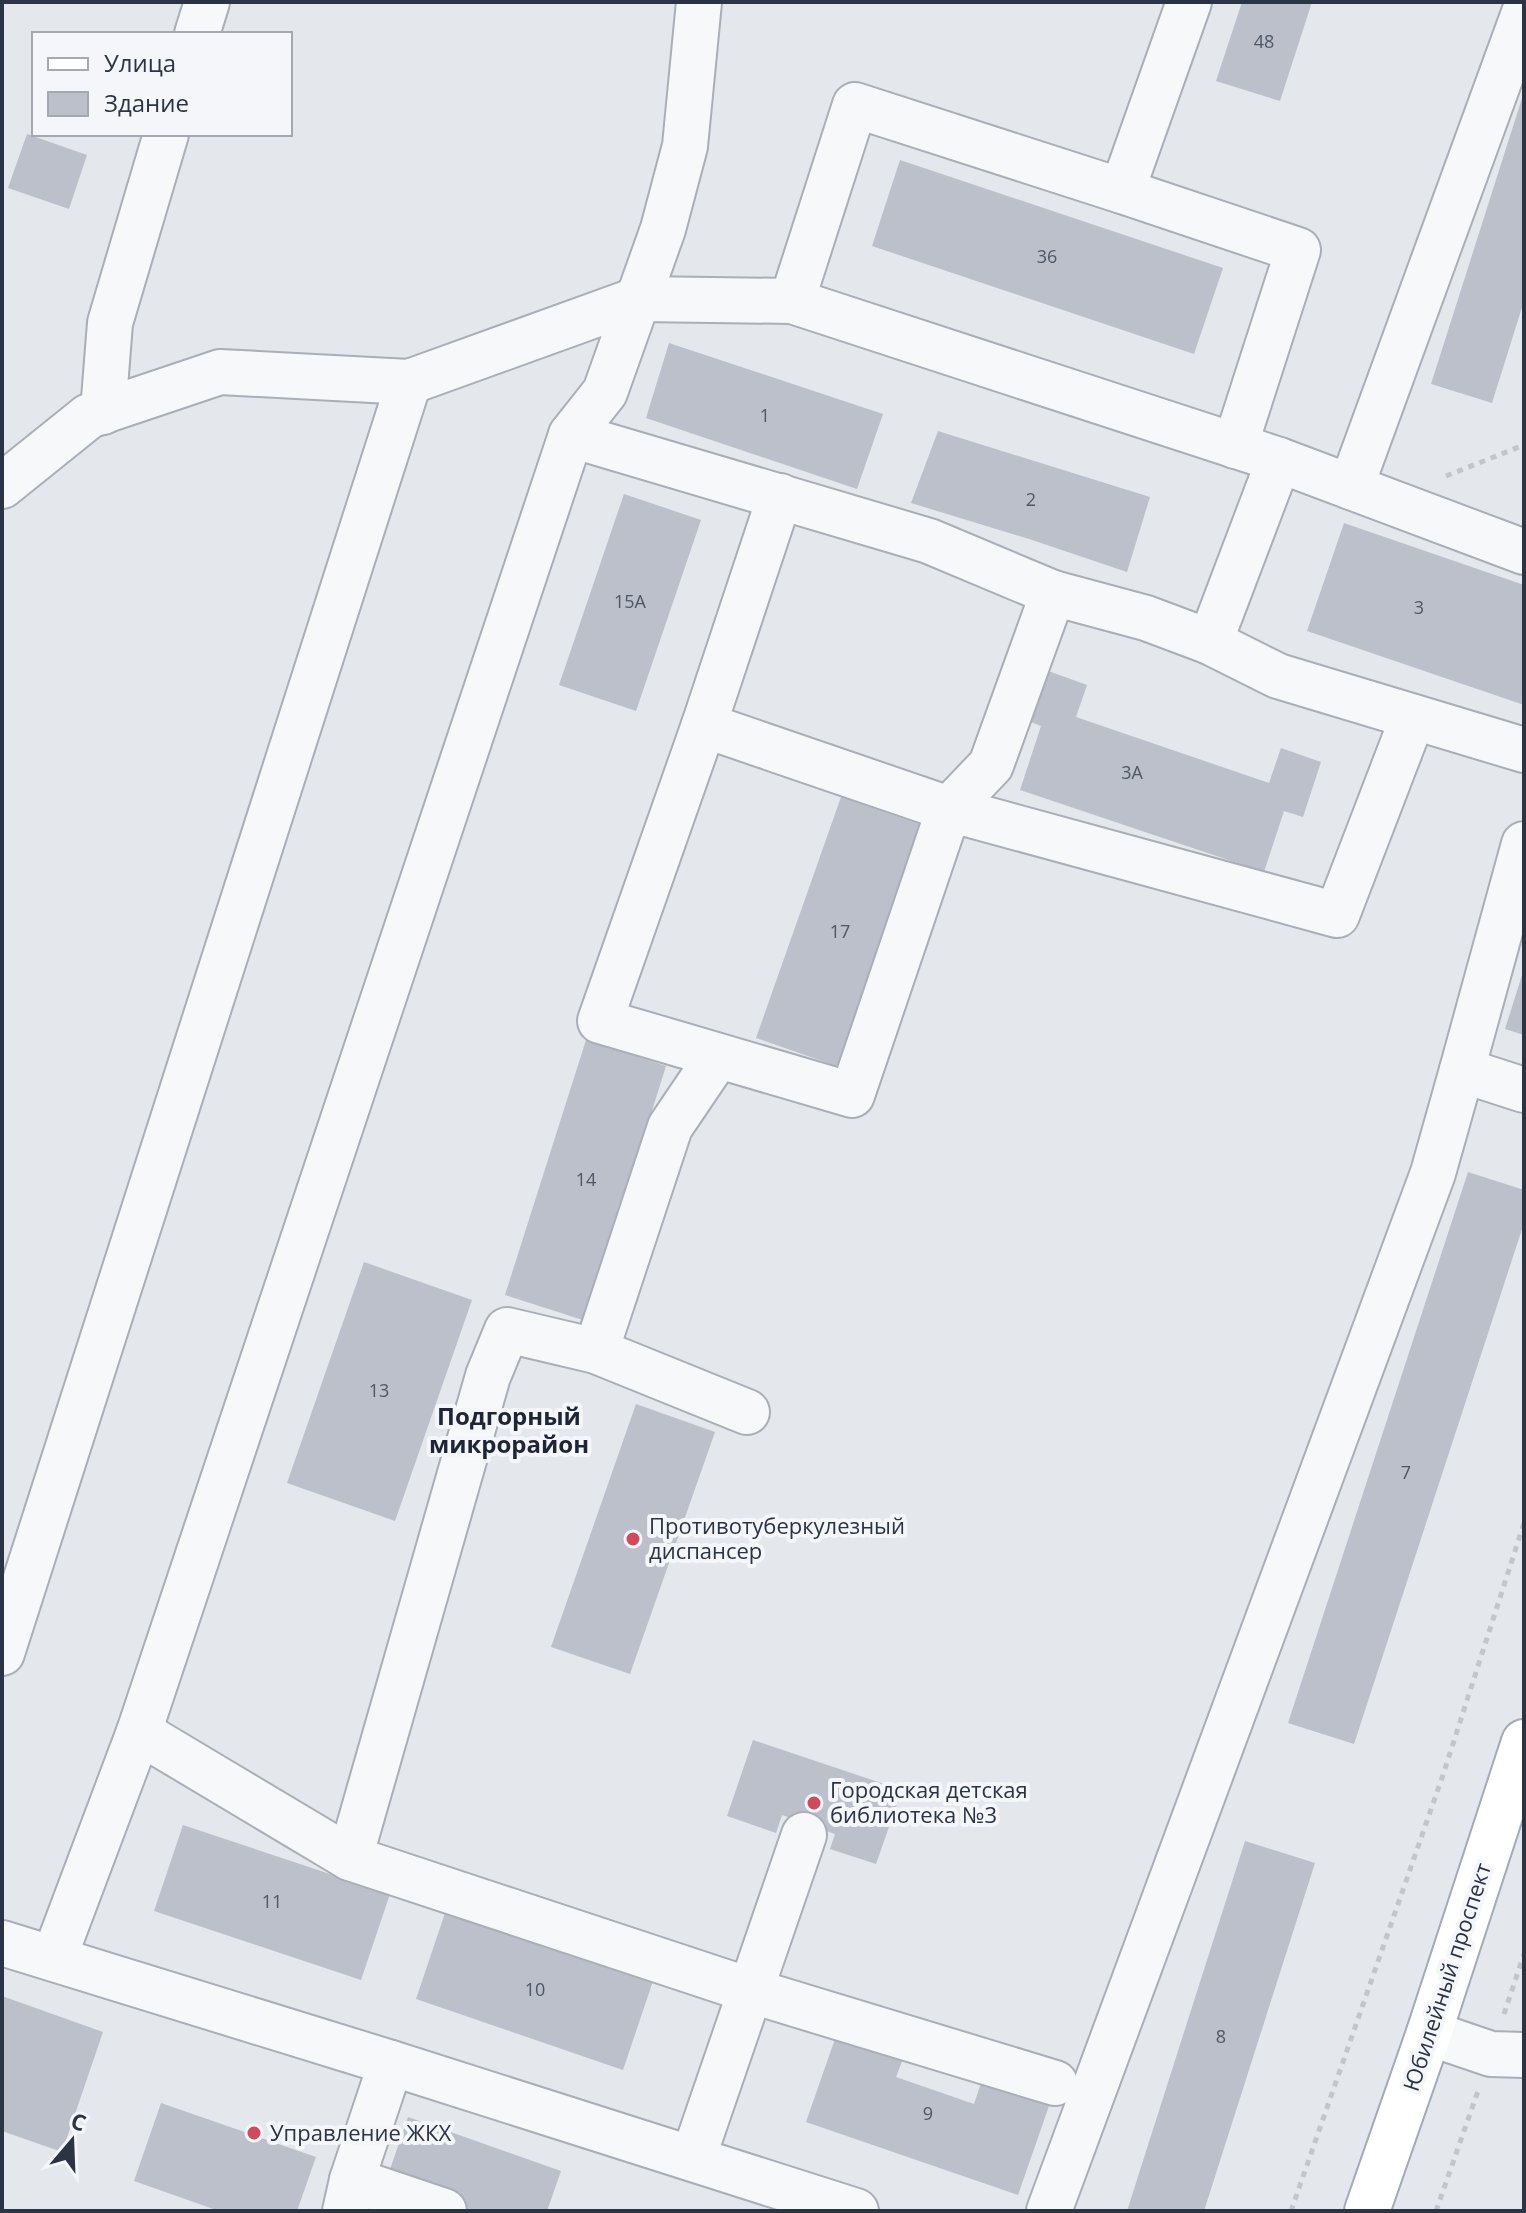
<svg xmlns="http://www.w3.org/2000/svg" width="1526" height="2213" viewBox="0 0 1526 2213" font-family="'Open Sans',sans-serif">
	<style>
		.building { fill: #bbc0ca }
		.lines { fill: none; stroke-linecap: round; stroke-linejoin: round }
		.minor-casing { stroke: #a9aeb7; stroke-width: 48 }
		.major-casing { stroke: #a3abb8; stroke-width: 48 }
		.path { stroke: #c2c5cb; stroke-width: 5; stroke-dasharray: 6 6; stroke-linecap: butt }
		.minor { stroke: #f7f8fa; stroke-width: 44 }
		.major { stroke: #fff; stroke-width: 44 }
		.poi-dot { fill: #d1495b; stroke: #f4f6f9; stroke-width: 3 }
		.labels { text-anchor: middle; stroke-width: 8; stroke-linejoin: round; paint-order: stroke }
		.number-label { font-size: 18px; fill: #4f5766 }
		.poi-label { font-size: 22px; fill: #2b3445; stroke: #f4f6f9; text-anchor: start }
		.street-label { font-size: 22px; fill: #2b3445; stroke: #f4f6f9 }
		.neighbourhood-label { font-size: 24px; font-weight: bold; fill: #1d2536; stroke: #f4f6f9 }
	</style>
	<rect width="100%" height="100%" fill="#e4e7ec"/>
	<!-- building -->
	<g class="building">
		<path d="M 1242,2 L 1312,2 L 1280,101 L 1216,81 Z"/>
		<path d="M 1523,95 L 1524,301 L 1492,403 L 1431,384 Z"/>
		<path d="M 27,134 L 87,155 L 69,209 L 8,188 Z"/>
		<path d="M 900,160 L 1223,268 L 1194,354 L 872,246 Z"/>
		<path d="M 669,343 L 883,414 L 857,489 L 646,418 Z"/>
		<path d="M 938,431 L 1150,497 L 1127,572 L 1029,539 L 911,503 Z"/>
		<path d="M 624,494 L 701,520 L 636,711 L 559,685 Z"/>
		<path d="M 1344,523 L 1524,585 L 1524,705 L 1307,631 Z"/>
		<path d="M 1043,669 L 1087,685 L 1076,717 L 1269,783 L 1281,748 L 1321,762 L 1303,817 L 1284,811 L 1264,872 L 1020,790 L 1041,726 L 1026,720 Z"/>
		<path d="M 841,797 L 924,826 L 839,1067 L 756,1038 Z"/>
		<path d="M 1523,972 L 1524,972 L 1524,1035 L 1505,1029 Z"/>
		<path d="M 586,1040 L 666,1066 L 586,1321 L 505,1295 Z"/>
		<path d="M 1468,1172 L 1524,1190 L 1524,1223 L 1354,1744 L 1288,1723 Z"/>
		<path d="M 364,1262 L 472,1300 L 395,1521 L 287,1483 Z"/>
		<path d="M 636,1404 L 715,1432 L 630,1674 L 551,1647 Z"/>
		<path d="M 753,1740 L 902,1790 L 876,1864 L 830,1849 L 835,1834 L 782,1815 L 776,1833 L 727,1816 Z"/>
		<path d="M 183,1825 L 390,1894 L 361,1980 L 154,1911 Z"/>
		<path d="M 1245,1841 L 1315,1863 L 1204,2211 L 1127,2211 Z"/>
		<path d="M 446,1910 L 653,1981 L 623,2070 L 416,1999 Z"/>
		<path d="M 2,1996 L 103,2032 L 62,2152 L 2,2131 Z"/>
		<path d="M 836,2036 L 903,2059 L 896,2077 L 974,2104 L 981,2083 L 1049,2106 L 1018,2195 L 806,2122 Z"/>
		<path d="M 161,2103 L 316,2157 L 297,2211 L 219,2211 L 134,2181 Z"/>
		<path d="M 408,2117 L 561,2171 L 547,2211 L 470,2211 L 386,2181 Z"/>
	</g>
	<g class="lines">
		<!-- minor casing -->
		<g class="minor-casing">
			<g id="minor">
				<path d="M 1189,2 L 1122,191 L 1298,250 L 1235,446"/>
				<path d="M 197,34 L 207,2"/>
				<path d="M 792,301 L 855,105 L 1122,191"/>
				<path d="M 103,412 L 110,323 L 166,134"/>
				<path d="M 571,435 L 929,541 L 1053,593 L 1146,618 L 1210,642 L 1279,460"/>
				<path d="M 2,486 L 89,416 L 220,372 L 409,382 L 639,299 L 792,301 L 1279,460 L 1524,552"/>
				<path d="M 1351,487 L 1524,13"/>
				<path d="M 780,496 L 704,725 L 600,1021 L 852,1095 L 949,809 L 991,765 L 1053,593"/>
				<path d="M 1210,642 L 1278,676 L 1524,750"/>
				<path d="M 704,725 L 949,809 L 1337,915 L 1413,717"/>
				<path d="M 1524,844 L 1462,1070 L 1524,1090"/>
				<path d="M 596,1351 L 670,1127 L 718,1056"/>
				<path d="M 2,1653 L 409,382"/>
				<path d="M 139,1732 L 350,1858 L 752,1991 L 1055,2083"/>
				<path d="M 350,1858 L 488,1376 L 507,1330 L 596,1351 L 747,1412"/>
				<path d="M 2,1943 L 391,2063 L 856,2211"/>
				<path d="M 54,1958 L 139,1732 L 571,435 L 605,392 L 663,229 L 685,146 L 699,2"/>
				<path d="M 1429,2033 L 1491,2054 L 1524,2055"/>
				<path d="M 693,2158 L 804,1835"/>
				<path d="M 352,2180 L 444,2211"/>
				<path d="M 345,2211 L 352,2180 L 391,2063"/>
				<path d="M 1049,2211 L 1433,1173 L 1462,1070"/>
			</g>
		</g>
		<!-- major casing -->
		<g class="major-casing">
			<path id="major" d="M 1367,2211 L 1429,2033 L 1524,1742"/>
		</g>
		<!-- path -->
		<g class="path">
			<path d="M 1446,476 L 1524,445"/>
			<path d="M 1504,2014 L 1524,1954"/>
			<path d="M 1291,2211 L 1443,1775 L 1524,1523"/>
			<path d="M 1436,2211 L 1478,2091"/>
		</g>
		<!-- minor -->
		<use href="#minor" class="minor"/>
		<!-- major -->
		<use href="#major" class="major"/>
	</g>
	<!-- markers -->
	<g class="poi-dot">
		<circle cx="633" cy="1539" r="8"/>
		<circle cx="814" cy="1803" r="8"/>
		<circle cx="254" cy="2133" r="8"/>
	</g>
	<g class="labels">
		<!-- number labels -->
		<g class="number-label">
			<text x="1264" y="48">48</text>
			<text x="1047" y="263">36</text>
			<text x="765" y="422">1</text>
			<text x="1031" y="506">2</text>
			<text x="630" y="608">15А</text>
			<text x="1419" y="614">3</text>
			<text x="1132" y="779">3А</text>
			<text x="840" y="938">17</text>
			<text x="586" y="1186">14</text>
			<text x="379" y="1397">13</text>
			<text x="1406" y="1479">7</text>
			<text x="272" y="1908">11</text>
			<text x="535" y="1996">10</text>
			<text x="1221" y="2043">8</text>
			<text x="928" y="2120">9</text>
		</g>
		<!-- poi labels -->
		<g class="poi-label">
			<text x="649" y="1534">Противотуберкулезный<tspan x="649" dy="25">диспансер</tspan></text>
			<text x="830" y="1798">Городская детская<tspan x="830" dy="25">библиотека №3</tspan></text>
			<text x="270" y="2141">Управление ЖКХ</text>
		</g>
		<!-- street labels -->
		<g class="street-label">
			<text transform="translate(1447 1977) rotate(-72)" y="8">Юбилейный проспект</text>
		</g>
		<!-- neighbourhood labels -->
		<g class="neighbourhood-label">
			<text x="509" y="1425">Подгорный<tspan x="509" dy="28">микрорайон</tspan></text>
		</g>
	</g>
	<!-- border -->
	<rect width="1526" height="2213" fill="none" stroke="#2b3445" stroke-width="8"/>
	<!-- legend -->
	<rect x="32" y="32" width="260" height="104" fill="#f4f6f9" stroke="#a4a8b1" stroke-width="2"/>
	<rect x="48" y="58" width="40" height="12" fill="#ffffff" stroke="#a4a8b1" stroke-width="2"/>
	<text x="104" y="72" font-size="24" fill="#2b3445">Улица</text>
	<rect x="48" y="92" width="40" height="24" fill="#bbc0ca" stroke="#a4a8b1" stroke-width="2"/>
	<text x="104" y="112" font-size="24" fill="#2b3445">Здание</text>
	<!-- north arrow -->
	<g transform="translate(72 2141) rotate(19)" stroke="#f4f6f9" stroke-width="6" paint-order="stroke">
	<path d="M0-6L14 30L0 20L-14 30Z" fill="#2b3445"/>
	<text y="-12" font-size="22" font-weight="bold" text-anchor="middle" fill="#2b3445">С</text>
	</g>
</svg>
